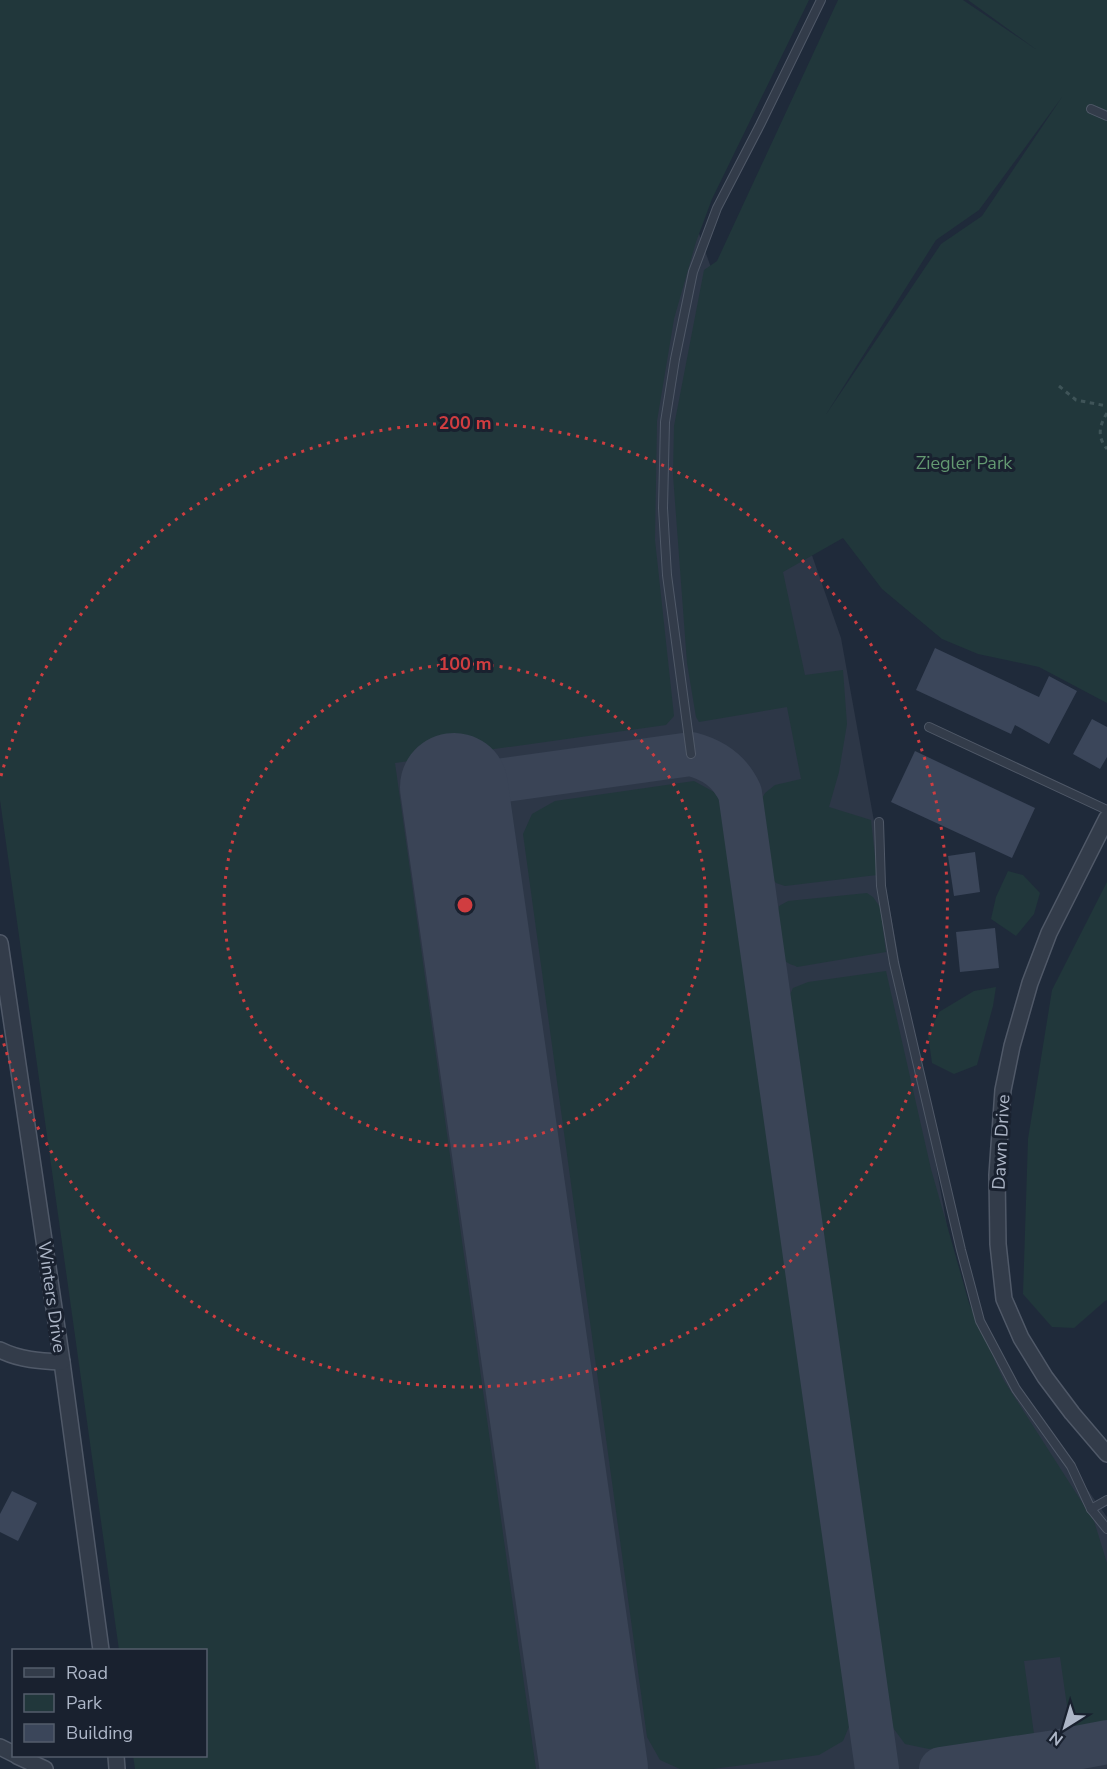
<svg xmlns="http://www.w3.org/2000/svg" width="1107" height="1769" viewBox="0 0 1107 1769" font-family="'Nunito Sans',sans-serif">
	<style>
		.airport { fill: #2d3747 }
		.green { fill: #21373b; fill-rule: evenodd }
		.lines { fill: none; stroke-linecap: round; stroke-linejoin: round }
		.taxiway { stroke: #3a4456; stroke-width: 44 }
		.runway { stroke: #3a4456; stroke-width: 108 }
		.building { fill: #3b465a }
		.lane-casing { stroke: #505968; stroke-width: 10 }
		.street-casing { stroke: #505968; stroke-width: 18 }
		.path { stroke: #3f5458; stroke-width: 3; stroke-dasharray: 4.5 4.5; stroke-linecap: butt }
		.lane { stroke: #333c4a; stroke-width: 8 }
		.street { stroke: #333c4a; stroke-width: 15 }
		.ring { fill: none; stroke: #d03d40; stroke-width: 3; stroke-dasharray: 3 6 }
		.labels { text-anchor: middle; stroke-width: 6; stroke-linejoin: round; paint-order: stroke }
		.park-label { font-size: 18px; fill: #639971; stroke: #19212f }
		.street-label { font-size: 18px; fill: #adb6c7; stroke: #19212f }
		.centre { fill: #d03d40; stroke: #19212f; stroke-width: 3 }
		.ring-label { font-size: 18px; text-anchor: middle; font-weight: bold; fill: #d03d40; stroke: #19212f; stroke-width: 6; stroke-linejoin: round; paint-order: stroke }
	</style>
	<rect width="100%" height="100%" fill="#1f2a3a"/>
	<!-- airport -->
	<path class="airport" d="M 100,0 L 617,0 L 841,638 L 963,1315 L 1107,1517 L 1107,1769 L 342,1769 Z"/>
	<!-- green -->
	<g class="green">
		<path d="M 0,0 L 809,0 L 712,199 L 696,242 L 674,319 L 657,421 L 655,540 L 674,716 L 666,725 L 395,763 L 536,1769 L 135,1769 L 133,1756 L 206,1756 L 206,1650 L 119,1650 L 0,800 Z"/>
		<path d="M 838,0 L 963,0 L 1037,50 L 968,0 L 1107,0 L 1107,703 L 1039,667 L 978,654 L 942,639 L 882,589 L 843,538 L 783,572 L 805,675 L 843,670 L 847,724 L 839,772 L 829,807 L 871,820 L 877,875 L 785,886 L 776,883 L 766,871 L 758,806 L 765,793 L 775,785 L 801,779 L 787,707 L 699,722 L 696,717 L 687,663 L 673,475 L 674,426 L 704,270 L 717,261 ZM 1062,97 L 982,216 L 941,244 L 825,416 L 936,240 L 979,210 Z"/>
		<path d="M 694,781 L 714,792 L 729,815 L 853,1717 L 843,1741 L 819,1755 L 713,1769 L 680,1769 L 660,1760 L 647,1737 L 523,834 L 532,814 L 555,801 Z"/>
		<path d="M 1008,871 L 1023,875 L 1040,893 L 1034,914 L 1016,936 L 991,919 L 996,897 Z"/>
		<path d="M 1107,882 L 1107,1300 L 1105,1301 L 1074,1328 L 1052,1327 L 1023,1294 L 1028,1139 L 1052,990 Z"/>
		<path d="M 867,893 L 873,897 L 880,907 L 886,952 L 797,967 C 794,965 791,965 788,963 C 771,953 775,922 779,906 L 788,901 Z"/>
		<path d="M 886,971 L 931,1169 L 969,1303 L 1003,1379 L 1094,1521 L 1107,1563 L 1107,1721 L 1070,1727 L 1060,1657 L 1024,1661 L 1034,1734 L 929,1749 L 905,1744 L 888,1721 L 786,1003 L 793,988 L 808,982 Z"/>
		<path d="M 996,987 L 993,1006 L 977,1065 L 954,1074 L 932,1063 L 928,1035 L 939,1012 L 974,991 Z"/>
	</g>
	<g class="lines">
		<!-- taxiway -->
		<g class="taxiway">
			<path d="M 454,787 L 691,754 C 714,760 730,771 740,793 L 877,1769"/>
			<path d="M 594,1767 L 595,1769"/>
			<path d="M 941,1769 L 1049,1753 L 1107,1742"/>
		</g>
		<!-- runway -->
		<path class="runway" d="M 454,787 L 594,1769"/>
	</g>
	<!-- building -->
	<g class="building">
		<path d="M 935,648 L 1039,697 L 1049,676 L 1077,691 L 1049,744 L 1015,725 L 1011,734 L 916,690 Z"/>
		<path d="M 1092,719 L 1107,727 L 1107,757 L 1100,769 L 1073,754 Z"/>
		<path d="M 915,751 L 1035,808 L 1012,858 L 891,802 Z"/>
		<path d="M 975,852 L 980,892 L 954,896 L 948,856 Z"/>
		<path d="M 995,928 L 999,968 L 960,972 L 956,932 Z"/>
		<path d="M 12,1491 L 37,1503 L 18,1541 L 0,1532 L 0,1514 Z"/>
	</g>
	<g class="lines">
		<!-- lane casing -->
		<g class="lane-casing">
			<g id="lane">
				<path d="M 1091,109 L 1107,116"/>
				<path d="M 929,727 L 1107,810"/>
				<path d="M 691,754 L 667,575 L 663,508 L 665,422 L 675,359 L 693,272 L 717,208 L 760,125 L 821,0"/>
				<path d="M 879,822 L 881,886 L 894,963 L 961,1250 L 980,1321 L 1016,1389 L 1071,1466 L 1091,1509 L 1107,1529"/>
				<path d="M 1091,1509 L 1107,1500"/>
			</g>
		</g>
		<!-- street casing -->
		<g class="street-casing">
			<g id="street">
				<path d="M 1107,818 L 1049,933 L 1030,983 L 1012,1046 L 1003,1090 L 997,1175 L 998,1244 L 1004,1299 L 1021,1338 L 1045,1377 L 1072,1413 L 1107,1454"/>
				<path d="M 0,943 L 62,1362 L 101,1650"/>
				<path d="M 0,1350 C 20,1360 40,1361 62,1362"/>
				<path d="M 0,1747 L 14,1754"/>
				<path d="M 17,1756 L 45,1769"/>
				<path d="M 116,1756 L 117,1769"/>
			</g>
		</g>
		<!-- path -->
		<g class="path">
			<path d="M 1059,386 L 1076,400 L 1107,406"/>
			<path d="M 1107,413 C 1099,426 1097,437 1107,449"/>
		</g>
		<!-- lane -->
		<use href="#lane" class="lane"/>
		<!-- street -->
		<use href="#street" class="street"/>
	</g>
	<!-- distance rings -->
	<g class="ring">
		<circle cx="465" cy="905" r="241"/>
		<path d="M1 776A482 482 0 1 1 1 1034"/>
	</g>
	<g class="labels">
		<!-- park labels -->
		<g class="park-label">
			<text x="964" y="469">Ziegler Park</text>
		</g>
		<!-- street labels -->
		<g class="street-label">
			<text transform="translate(1001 1142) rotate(-87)" y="6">Dawn Drive</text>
			<text transform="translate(52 1297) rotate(82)" y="6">Winters Drive</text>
		</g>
	</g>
	<circle cx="465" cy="905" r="9" class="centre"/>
	<g class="ring-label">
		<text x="465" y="429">200 m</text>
		<text x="465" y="670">100 m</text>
	</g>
	<!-- legend -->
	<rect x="12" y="1649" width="195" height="108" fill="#19212f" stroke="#545d6c" stroke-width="1.5"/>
	<rect x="24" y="1668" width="30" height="9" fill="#333c4a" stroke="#545d6c" stroke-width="1.5"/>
	<text x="66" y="1679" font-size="18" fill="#adb6c7">Road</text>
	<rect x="24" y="1694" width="30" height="18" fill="#21373b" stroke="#545d6c" stroke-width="1.5"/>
	<text x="66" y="1709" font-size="18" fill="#adb6c7">Park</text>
	<rect x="24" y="1724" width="30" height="18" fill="#3b465a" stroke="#545d6c" stroke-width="1.5"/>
	<text x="66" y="1739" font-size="18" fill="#adb6c7">Building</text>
	<!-- north arrow -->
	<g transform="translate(1065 1727) rotate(217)" stroke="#19212f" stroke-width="4.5" paint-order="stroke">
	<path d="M0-4.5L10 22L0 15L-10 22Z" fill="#adb6c7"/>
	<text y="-9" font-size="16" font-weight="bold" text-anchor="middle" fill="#adb6c7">N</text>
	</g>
</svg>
